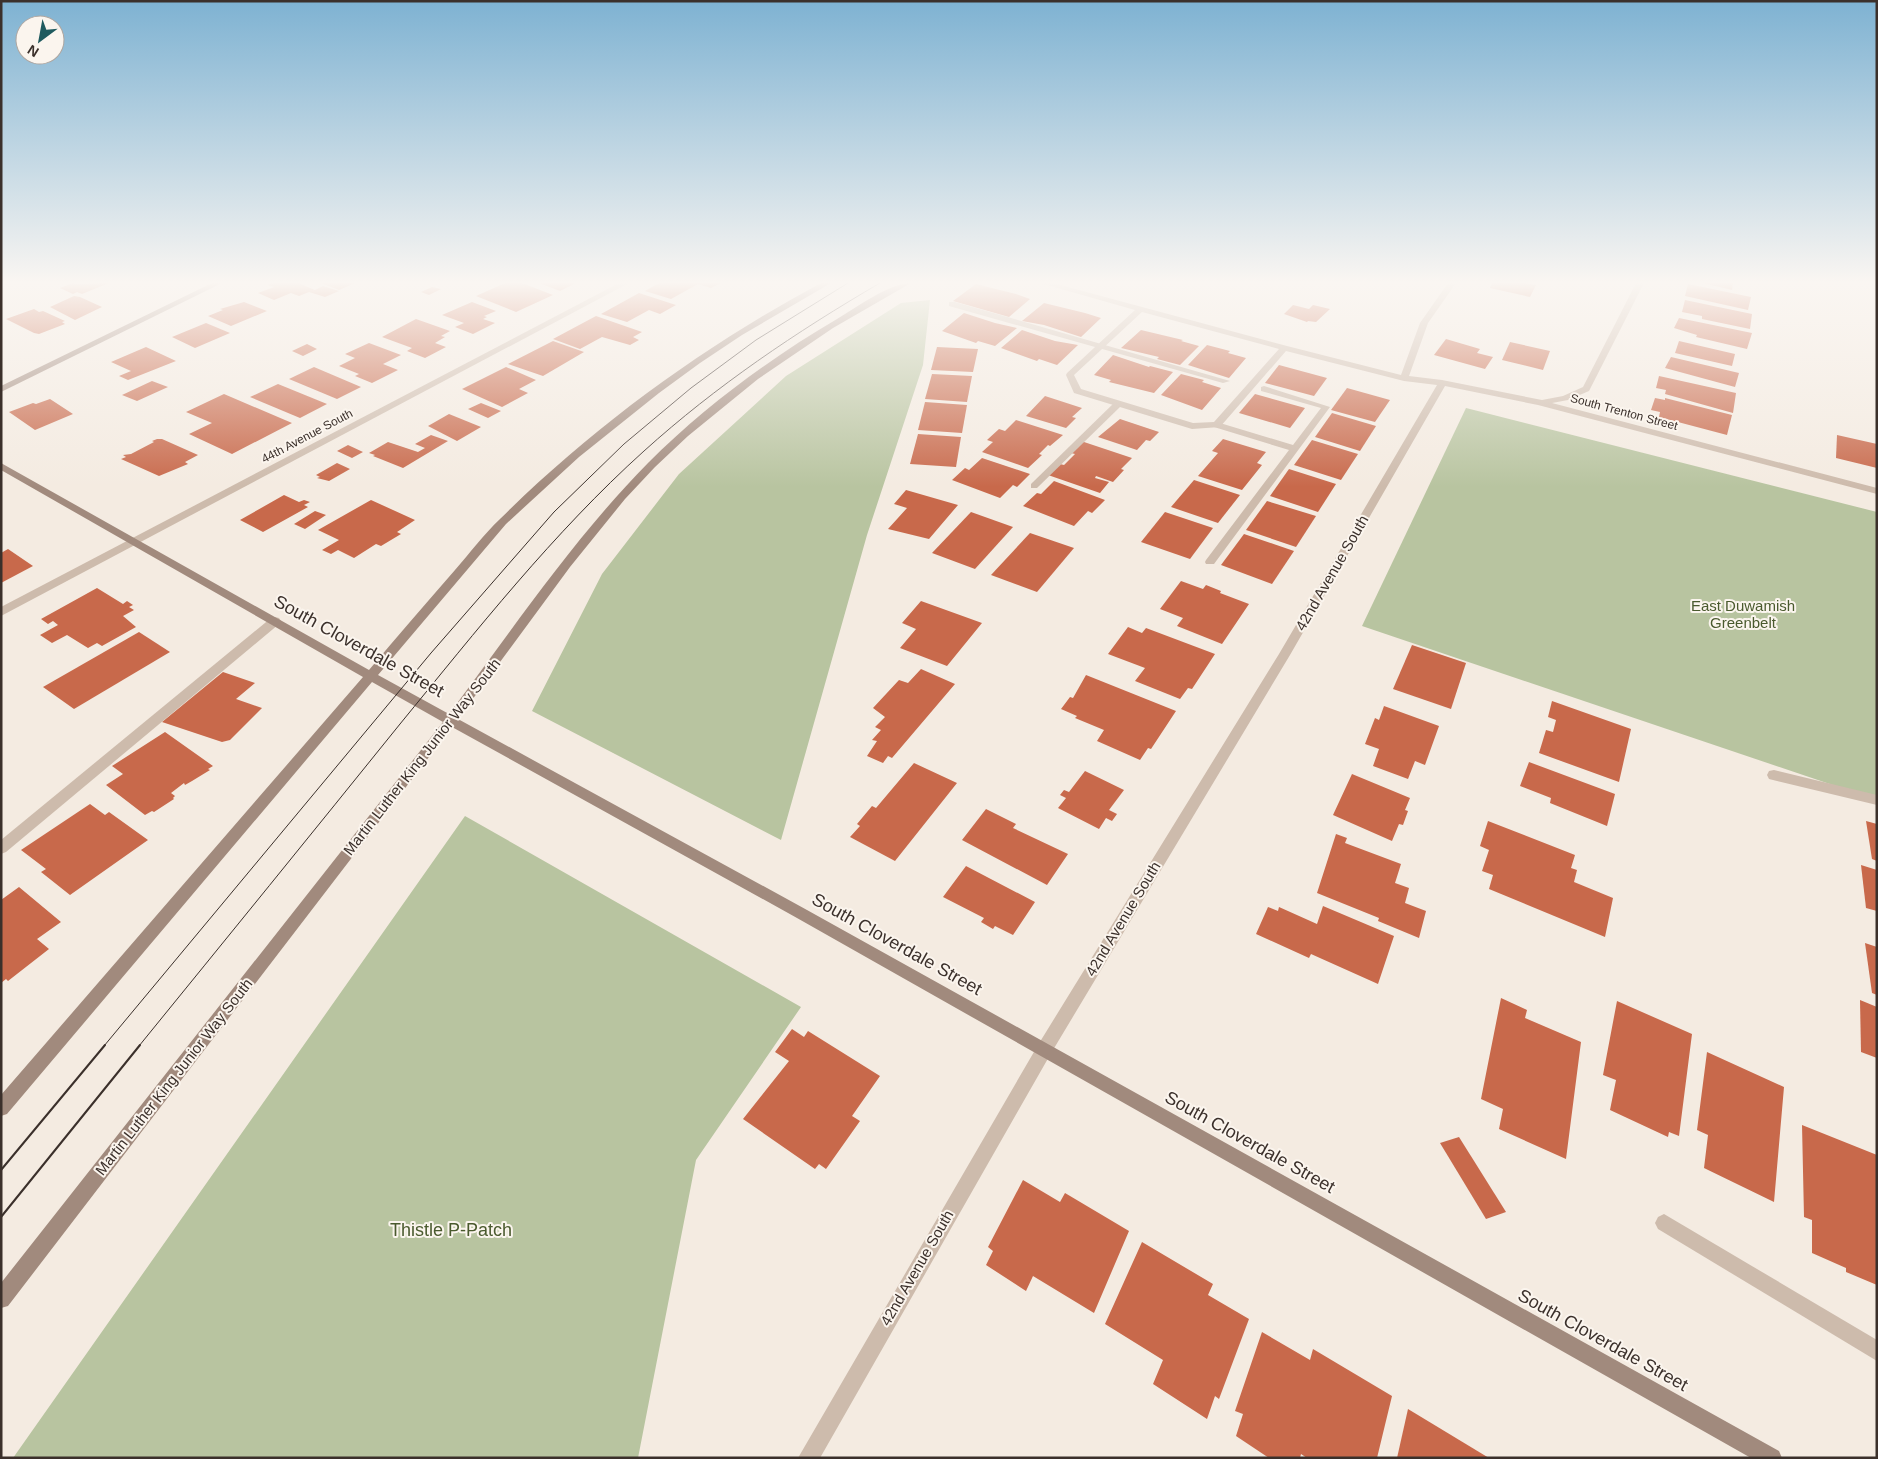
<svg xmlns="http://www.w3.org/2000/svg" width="1878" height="1459" viewBox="0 0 1878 1459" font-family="Arial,sans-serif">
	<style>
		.green { fill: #b8c4a0 }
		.building { fill: #c8694b }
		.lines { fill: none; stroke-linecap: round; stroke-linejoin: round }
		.lane { fill: #cdbbac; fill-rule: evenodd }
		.street { fill: #cdbbac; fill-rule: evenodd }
		.secondary { fill: #a18a7d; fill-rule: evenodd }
		.tram-far1 { stroke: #3b302b; stroke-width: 1 }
		.tram { stroke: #3b302b; stroke-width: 2 }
		.labels { text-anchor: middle; stroke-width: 4; stroke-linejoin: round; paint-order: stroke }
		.far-street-label { font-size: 12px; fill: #3b302b; stroke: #fbf5ee }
		.street-label { font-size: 15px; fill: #3b302b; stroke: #fbf5ee }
		.park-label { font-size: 15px; fill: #4a5a2e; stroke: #fbf5ee }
		.near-street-label { font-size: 18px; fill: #3b302b; stroke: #fbf5ee }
		.near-park-label { font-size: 18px; fill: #4a5a2e; stroke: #fbf5ee }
	</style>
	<rect width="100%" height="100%" fill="#f4ebe1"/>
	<!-- green -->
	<g class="green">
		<path d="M 930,300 L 923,365 L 867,535 L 781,840 L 532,711 L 602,574 L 679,474 L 786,376 L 901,303 Z"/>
		<path d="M 1466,408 L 1877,512 L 1877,800 L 1362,626 Z"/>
		<path d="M 465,816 L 801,1007 L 696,1160 L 638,1458 L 13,1458 Z"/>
	</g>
	<!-- building -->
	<g class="building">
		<path d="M 73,283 L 75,284 L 109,283 L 82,294 L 77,292 L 73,294 L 60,288 Z"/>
		<path d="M 273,283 L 298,283 L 315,290 L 323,286 L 339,291 L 325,297 L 309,292 L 299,296 L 291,293 L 274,300 L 258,293 L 274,287 L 268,285 Z"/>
		<path d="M 321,283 L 355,283 L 339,290 Z"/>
		<path d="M 505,283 L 522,283 L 553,295 L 516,312 L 476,296 Z"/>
		<path d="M 539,283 L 576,283 L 560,291 Z"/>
		<path d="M 659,283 L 721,283 L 711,288 L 698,284 L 671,299 L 645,291 Z"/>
		<path d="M 1492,283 L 1525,283 L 1536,285 L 1530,297 L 1490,288 Z"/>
		<path d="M 1703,283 L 1733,283 L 1732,290 Z"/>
		<path d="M 976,284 L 1016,294 L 1030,299 L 1009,317 L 953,301 Z"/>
		<path d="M 1688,284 L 1751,297 L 1748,310 L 1685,296 Z"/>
		<path d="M 432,287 L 441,289 L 429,295 L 421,292 Z"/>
		<path d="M 639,293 L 676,305 L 660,314 L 649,310 L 627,322 L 601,314 Z"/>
		<path d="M 74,296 L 80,297 L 102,307 L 75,320 L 50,307 Z"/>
		<path d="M 1685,300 L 1752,314 L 1750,329 L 1702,319 L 1702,316 L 1682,312 Z"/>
		<path d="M 244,302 L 267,311 L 231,326 L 208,316 L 223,310 L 220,309 Z"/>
		<path d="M 472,302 L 496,311 L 484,316 L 487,317 L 483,319 L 495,323 L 473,334 L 455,327 L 464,323 L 442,315 Z"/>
		<path d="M 1044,303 L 1085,313 L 1101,318 L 1081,337 L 1044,325 L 1022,321 Z"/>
		<path d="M 1293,305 L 1309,309 L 1313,305 L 1330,309 L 1316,322 L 1308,321 L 1307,322 L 1284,314 Z"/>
		<path d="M 34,309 L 39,312 L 43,311 L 65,321 L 62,322 L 65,324 L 39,334 L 34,333 L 6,319 Z"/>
		<path d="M 964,313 L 995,323 L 1017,328 L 995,346 L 978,341 L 976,343 L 942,331 Z"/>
		<path d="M 596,316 L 642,332 L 633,337 L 639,340 L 630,345 L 602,337 L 580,349 L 553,339 Z"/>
		<path d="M 1679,318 L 1752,333 L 1747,349 L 1696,337 L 1697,335 L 1674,328 Z"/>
		<path d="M 416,319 L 450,331 L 441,336 L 445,337 L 435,343 L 446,347 L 425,358 L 407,351 L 412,348 L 382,337 Z"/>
		<path d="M 206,323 L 230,333 L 195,348 L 172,337 Z"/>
		<path d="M 1022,330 L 1055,341 L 1078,345 L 1057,365 L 1039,359 L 1037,361 L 1001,348 Z"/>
		<path d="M 1141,330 L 1183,340 L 1181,341 L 1199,346 L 1180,365 L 1157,359 L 1159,357 L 1121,348 Z"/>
		<path d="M 1446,339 L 1480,349 L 1477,353 L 1493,357 L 1485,369 L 1434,355 Z"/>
		<path d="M 553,341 L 584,352 L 543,376 L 508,364 Z"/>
		<path d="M 1679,341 L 1735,354 L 1732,366 L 1675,353 Z"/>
		<path d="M 1510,342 L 1550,351 L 1543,370 L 1502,360 Z"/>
		<path d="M 369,343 L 401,355 L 383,364 L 398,370 L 372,383 L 355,376 L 359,374 L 339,366 L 355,358 L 345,354 Z"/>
		<path d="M 307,344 L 317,349 L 303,356 L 292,351 Z"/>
		<path d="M 1207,345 L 1230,351 L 1228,353 L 1246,358 L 1229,378 L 1188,365 Z"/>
		<path d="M 146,347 L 176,361 L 128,380 L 119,376 L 131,371 L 111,362 Z"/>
		<path d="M 937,347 L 978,349 L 973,372 L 931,370 Z"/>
		<path d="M 1113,355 L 1149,367 L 1150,366 L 1173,372 L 1154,393 L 1109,382 L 1111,380 L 1094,375 Z"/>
		<path d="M 1671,357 L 1739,373 L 1735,387 L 1665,368 Z"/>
		<path d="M 1279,365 L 1327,378 L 1314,396 L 1265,383 Z"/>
		<path d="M 314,367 L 361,387 L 337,399 L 289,379 Z"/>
		<path d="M 506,367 L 536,380 L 519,389 L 528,393 L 502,407 L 462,389 Z"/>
		<path d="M 932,374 L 972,376 L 967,402 L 925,399 Z"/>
		<path d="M 1181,374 L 1204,380 L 1202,382 L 1221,388 L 1202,410 L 1161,395 Z"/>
		<path d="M 1659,376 L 1736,393 L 1733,413 L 1665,394 L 1666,390 L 1656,388 Z"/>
		<path d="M 152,381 L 168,387 L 137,401 L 122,395 Z"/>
		<path d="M 278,384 L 327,404 L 300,418 L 250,397 Z"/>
		<path d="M 1347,388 L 1390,400 L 1375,422 L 1331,410 Z"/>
		<path d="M 224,394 L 292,423 L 232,454 L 189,434 L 212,423 L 186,412 Z"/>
		<path d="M 1255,394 L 1305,408 L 1290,428 L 1239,413 Z"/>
		<path d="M 1045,396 L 1082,408 L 1072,417 L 1076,418 L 1066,428 L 1026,416 Z"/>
		<path d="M 1655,398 L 1665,400 L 1665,398 L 1732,415 L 1727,435 L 1659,417 L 1660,412 L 1651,410 Z"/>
		<path d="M 50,399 L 73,414 L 35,430 L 9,412 L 33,403 L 36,404 Z"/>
		<path d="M 925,402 L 967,405 L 962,433 L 918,430 Z"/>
		<path d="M 481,403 L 501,411 L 488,418 L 468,409 Z"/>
		<path d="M 1332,413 L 1376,426 L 1360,451 L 1315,437 Z"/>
		<path d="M 449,414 L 481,427 L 457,441 L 428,426 Z"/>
		<path d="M 1120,419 L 1159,432 L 1150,441 L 1146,440 L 1137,450 L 1098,437 Z"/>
		<path d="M 1016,420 L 1063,435 L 1050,446 L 1048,445 L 1039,454 L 1042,455 L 1028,468 L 982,452 L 993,442 L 987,440 L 999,429 L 1005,431 Z"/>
		<path d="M 918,434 L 961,437 L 956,467 L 910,464 Z"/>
		<path d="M 431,435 L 448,441 L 403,468 L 373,456 L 375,455 L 369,453 L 388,442 L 418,452 L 425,448 L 415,444 Z"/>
		<path d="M 1837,435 L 1877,444 L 1877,468 L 1836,458 Z"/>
		<path d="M 157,439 L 162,439 L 198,455 L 185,462 L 188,464 L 159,476 L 121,459 L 126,457 L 123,455 L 131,454 L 154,442 L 152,441 Z"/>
		<path d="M 1223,439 L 1266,452 L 1257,463 L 1262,465 L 1242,490 L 1198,476 L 1218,453 L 1212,451 Z"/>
		<path d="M 1312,440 L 1358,454 L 1341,480 L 1294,465 Z"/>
		<path d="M 1081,441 L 1132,458 L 1121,469 L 1124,470 L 1113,482 L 1096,476 L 1095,478 L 1109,482 L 1100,493 L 1048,475 L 1060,464 L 1064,465 L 1075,454 L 1071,453 Z"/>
		<path d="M 348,445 L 363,452 L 352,458 L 337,451 Z"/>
		<path d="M 982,458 L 1030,474 L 1017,487 L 1013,485 L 1000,498 L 952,480 L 965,468 L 969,470 Z"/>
		<path d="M 337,463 L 350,469 L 329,481 L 317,478 L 320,477 L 316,475 Z"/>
		<path d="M 1289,469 L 1336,484 L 1318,512 L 1270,496 Z"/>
		<path d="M 1194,480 L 1240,495 L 1218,523 L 1171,507 Z"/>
		<path d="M 1054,481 L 1105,500 L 1092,513 L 1088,511 L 1074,526 L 1023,506 L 1037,493 L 1041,494 Z"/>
		<path d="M 906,490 L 958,505 L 929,539 L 888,529 L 907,508 L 894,504 Z"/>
		<path d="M 284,495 L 299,502 L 304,500 L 310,502 L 304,505 L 308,507 L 263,532 L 240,520 Z"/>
		<path d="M 371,500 L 415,520 L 397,532 L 401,534 L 381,546 L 376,544 L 354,558 L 338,550 L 331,554 L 322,550 L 339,540 L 318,530 Z"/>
		<path d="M 1267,501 L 1316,516 L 1296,547 L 1246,530 Z"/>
		<path d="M 315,511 L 326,515 L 305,529 L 294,524 Z"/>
		<path d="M 971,512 L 1013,527 L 975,569 L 932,553 Z"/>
		<path d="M 1165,512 L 1213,528 L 1190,559 L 1141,542 Z"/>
		<path d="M 1030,533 L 1074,548 L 1037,592 L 991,575 Z"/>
		<path d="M 1244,534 L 1294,551 L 1272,584 L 1221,565 Z"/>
		<path d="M 8,549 L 33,566 L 1,583 L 1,553 Z"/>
		<path d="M 1181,581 L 1203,589 L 1206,585 L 1221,591 L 1220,593 L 1249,604 L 1222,644 L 1177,626 L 1183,618 L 1160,609 Z"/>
		<path d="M 97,588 L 123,604 L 127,601 L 133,605 L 129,607 L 134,610 L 123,616 L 136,627 L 102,646 L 97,643 L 88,648 L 67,635 L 52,643 L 40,635 L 58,625 L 53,621 L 48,624 L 41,619 Z"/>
		<path d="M 921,601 L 982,623 L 947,666 L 900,648 L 916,629 L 902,623 Z"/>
		<path d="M 1128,627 L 1142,633 L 1146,628 L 1215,654 L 1192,689 L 1188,688 L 1180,699 L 1135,681 L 1145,668 L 1108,654 Z"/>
		<path d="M 139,632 L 170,652 L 74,709 L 43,687 Z"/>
		<path d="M 1412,645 L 1466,663 L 1451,709 L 1393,689 Z"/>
		<path d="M 921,669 L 955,684 L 892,758 L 888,756 L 883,763 L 867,756 L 877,741 L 872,740 L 881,730 L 875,727 L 885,717 L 873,708 L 899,680 L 908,683 Z"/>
		<path d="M 223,672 L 255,683 L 236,699 L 262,708 L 230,740 L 222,742 L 162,722 Z"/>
		<path d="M 1086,675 L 1176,711 L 1151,749 L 1148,748 L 1140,760 L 1097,741 L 1104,730 L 1075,718 L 1077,716 L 1061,709 L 1070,697 L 1073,698 Z"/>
		<path d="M 1552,701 L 1631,729 L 1619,782 L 1539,753 L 1546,730 L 1553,732 L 1556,720 L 1548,717 Z"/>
		<path d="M 1384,706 L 1439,726 L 1425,765 L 1415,761 L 1408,779 L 1373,766 L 1379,749 L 1365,744 L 1375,718 L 1379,720 Z"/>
		<path d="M 165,732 L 213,766 L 208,769 L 210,770 L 192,781 L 185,785 L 184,783 L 171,793 L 175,796 L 173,798 L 174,799 L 154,812 L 152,811 L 145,815 L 106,785 L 123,774 L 112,766 Z"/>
		<path d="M 1529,762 L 1615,794 L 1607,826 L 1550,803 L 1551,798 L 1520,786 Z"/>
		<path d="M 914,763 L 957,783 L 895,861 L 850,837 L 860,826 L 857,824 L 872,806 L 876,808 Z"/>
		<path d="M 1085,771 L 1124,790 L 1109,810 L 1117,814 L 1112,821 L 1106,818 L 1099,829 L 1058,808 L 1066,798 L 1060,795 L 1064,790 L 1069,792 Z"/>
		<path d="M 1352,774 L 1410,798 L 1405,810 L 1408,811 L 1403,825 L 1399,824 L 1392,841 L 1333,815 Z"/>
		<path d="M 90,804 L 105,815 L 109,812 L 148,840 L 70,895 L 41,872 L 46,869 L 21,850 Z"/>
		<path d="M 986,809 L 1016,824 L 1013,828 L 1068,854 L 1047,885 L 962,840 Z"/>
		<path d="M 1488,821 L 1575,855 L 1571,868 L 1577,870 L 1574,882 L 1613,898 L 1605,937 L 1489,889 L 1493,875 L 1482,871 L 1489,850 L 1480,846 Z"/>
		<path d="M 1866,821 L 1877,824 L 1877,861 L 1872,859 Z"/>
		<path d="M 1336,834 L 1347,838 L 1345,843 L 1401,864 L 1395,883 L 1409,888 L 1405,903 L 1426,911 L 1419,938 L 1378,921 L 1379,918 L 1317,893 Z"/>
		<path d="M 1861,865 L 1877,870 L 1877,911 L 1866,908 Z"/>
		<path d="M 966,866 L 1035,902 L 1013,935 L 995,926 L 993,929 L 981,922 L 984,918 L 943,897 Z"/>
		<path d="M 19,887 L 61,922 L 37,939 L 49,949 L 8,981 L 6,979 L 1,983 L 1,900 Z"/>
		<path d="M 1323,906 L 1394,936 L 1378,984 L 1311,954 L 1309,958 L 1256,934 L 1268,907 L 1278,911 L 1279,907 L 1317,924 Z"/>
		<path d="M 1865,943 L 1877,947 L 1877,995 L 1872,993 Z"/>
		<path d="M 1501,998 L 1527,1010 L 1525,1018 L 1581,1042 L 1566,1159 L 1499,1129 L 1503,1109 L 1481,1099 Z"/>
		<path d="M 1860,1000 L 1877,1007 L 1877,1058 L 1861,1052 Z"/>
		<path d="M 1617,1001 L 1692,1034 L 1679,1136 L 1669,1132 L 1668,1137 L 1610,1110 L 1616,1080 L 1603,1075 Z"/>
		<path d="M 792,1029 L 804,1037 L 808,1031 L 880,1076 L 852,1116 L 860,1121 L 826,1169 L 819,1164 L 815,1169 L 743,1119 L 789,1061 L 775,1052 Z"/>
		<path d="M 1707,1052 L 1784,1087 L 1774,1202 L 1704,1168 L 1708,1135 L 1697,1130 Z"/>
		<path d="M 1802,1125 L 1877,1155 L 1877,1285 L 1846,1272 L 1846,1268 L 1812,1253 L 1812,1220 L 1804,1217 Z"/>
		<path d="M 1459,1137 L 1506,1212 L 1486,1219 L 1440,1143 Z"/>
		<path d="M 1023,1180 L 1060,1202 L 1065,1193 L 1129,1231 L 1094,1313 L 1033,1276 L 1026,1291 L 986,1265 L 993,1251 L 988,1247 Z"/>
		<path d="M 1142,1242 L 1213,1284 L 1208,1295 L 1249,1319 L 1219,1399 L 1215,1396 L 1207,1419 L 1153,1384 L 1163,1360 L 1105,1324 Z"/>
		<path d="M 1262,1332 L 1310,1360 L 1313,1349 L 1392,1396 L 1377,1458 L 1307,1458 L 1301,1454 L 1300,1458 L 1269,1458 L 1236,1436 L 1243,1414 L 1235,1411 Z"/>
		<path d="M 1408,1409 L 1489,1458 L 1397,1458 Z"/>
	</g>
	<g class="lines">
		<!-- lane -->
		<g class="lane">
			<path d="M 949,302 L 955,302 L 1230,381 L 1223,383 L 949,306 Z"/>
			<path d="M 1264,386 L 1330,407 L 1214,564 L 1206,564 L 1205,562 L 1206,560 L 1289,450 L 1214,427 L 1214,423 L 1220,423 L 1293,445 L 1321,408 L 1261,391 L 1261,387 Z"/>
			<path d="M 1118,401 L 1122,404 L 1121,406 L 1037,488 L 1031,488 L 1031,484 L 1115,402 Z"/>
			<path d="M 275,617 L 279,618 L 281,621 L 279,624 L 6,852 L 1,854 L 1,840 L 271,618 Z"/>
			<path d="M 1774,770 L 1877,795 L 1877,805 L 1769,779 L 1767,775 L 1769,771 Z"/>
			<path d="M 1664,1214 L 1877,1340 L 1877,1361 L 1658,1229 L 1655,1223 L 1658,1217 Z"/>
		</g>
		<!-- street -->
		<g class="street">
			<path d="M 619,283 L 629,283 L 1,616 L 1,607 Z"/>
			<path d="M 1040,283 L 1053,283 L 1287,346 L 1401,375 L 1420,323 L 1448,283 L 1456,283 L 1428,323 L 1409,376 L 1442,380 L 1542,400 L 1563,396 L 1583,387 L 1636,283 L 1644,283 L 1589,391 L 1568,400 L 1552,403 L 1877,488 L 1877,494 L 1538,405 L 1445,386 L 1290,655 L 1050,1055 L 820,1458 L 798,1458 L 1038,1045 L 1279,654 L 1437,385 L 1404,381 L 1286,351 L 1220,427 L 1192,429 L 1074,393 L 1066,375 L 1067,373 L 1135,310 ZM 1142,312 L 1279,349 L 1214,422 L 1193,423 L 1081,389 L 1074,375 Z"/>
		</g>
		<!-- secondary -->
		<g class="secondary">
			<path d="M 212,283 L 222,283 L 1,392 L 1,386 Z"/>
			<path d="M 821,283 L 831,283 L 742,335 L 700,363 L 659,393 L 579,457 L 506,524 L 378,675 L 449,714 C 513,629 573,539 648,463 C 704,407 769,359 837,319 C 856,308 889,283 911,283 L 833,328 L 758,379 L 688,436 L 655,467 L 625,499 L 570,567 L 458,719 L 807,910 L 1779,1451 L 1782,1458 L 1751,1458 L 797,918 L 452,727 L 8,1306 L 1,1308 L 1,1283 L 443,722 L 372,682 L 7,1114 L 1,1116 L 1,1095 L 363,677 L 1,470 L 1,463 L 369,670 C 397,637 426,603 455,570 C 470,553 484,534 500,519 C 595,425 704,346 821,283 Z"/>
		</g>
		<!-- tram-far1 -->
		<g class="tram-far1">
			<path d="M 104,1046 L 431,653 L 554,512 L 624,444 L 691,388 L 756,340 L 848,283"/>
			<path d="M 139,1046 C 226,939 313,832 400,724 C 477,630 553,533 644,451 C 716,386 796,332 880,283"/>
		</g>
		<!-- tram -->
		<g class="tram">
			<path d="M 1,1170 L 105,1045"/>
			<path d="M 1,1217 L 140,1045"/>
		</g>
	</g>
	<!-- sky -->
	<linearGradient id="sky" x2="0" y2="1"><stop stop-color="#7eb2d2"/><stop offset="0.58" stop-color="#faf6f2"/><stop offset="1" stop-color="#faf6f2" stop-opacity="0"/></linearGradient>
	<rect width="1878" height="487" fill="url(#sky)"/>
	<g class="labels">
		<!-- far-street labels -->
		<g class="far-street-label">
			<text transform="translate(1624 412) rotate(15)" y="4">South Trenton Street</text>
			<text transform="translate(307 436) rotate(-28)" y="4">44th Avenue South</text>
		</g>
		<!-- street labels -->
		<g class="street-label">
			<text transform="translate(1332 573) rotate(-60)" y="5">42nd Avenue South</text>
			<text transform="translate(422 757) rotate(-52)" y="5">Martin Luther King Junior Way South</text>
			<text transform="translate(1123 919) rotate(-59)" y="5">42nd Avenue South</text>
			<text transform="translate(174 1077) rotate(-52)" y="5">Martin Luther King Junior Way South</text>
			<text transform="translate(917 1268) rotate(-60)" y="5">42nd Avenue South</text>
		</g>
		<!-- park labels -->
		<g class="park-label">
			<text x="1743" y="611">East Duwamish<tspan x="1743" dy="17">Greenbelt</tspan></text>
		</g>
		<!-- near-street labels -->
		<g class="near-street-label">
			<text transform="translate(359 646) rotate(29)" y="6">South Cloverdale Street</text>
			<text transform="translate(897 944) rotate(29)" y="6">South Cloverdale Street</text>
			<text transform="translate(1250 1142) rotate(29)" y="6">South Cloverdale Street</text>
			<text transform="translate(1603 1340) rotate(29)" y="6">South Cloverdale Street</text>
		</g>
		<!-- near-park labels -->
		<g class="near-park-label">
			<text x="451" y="1236">Thistle P-Patch</text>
		</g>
	</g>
	<!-- border -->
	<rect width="1878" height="1459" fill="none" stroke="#3b302b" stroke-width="5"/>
	<!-- north arrow -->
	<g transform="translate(40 40) rotate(212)"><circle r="24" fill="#fbf5ee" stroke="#aea6a0"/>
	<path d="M0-4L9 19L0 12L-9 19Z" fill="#1f5a5e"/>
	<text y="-8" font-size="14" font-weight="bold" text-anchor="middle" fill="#3b302b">N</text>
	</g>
</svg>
